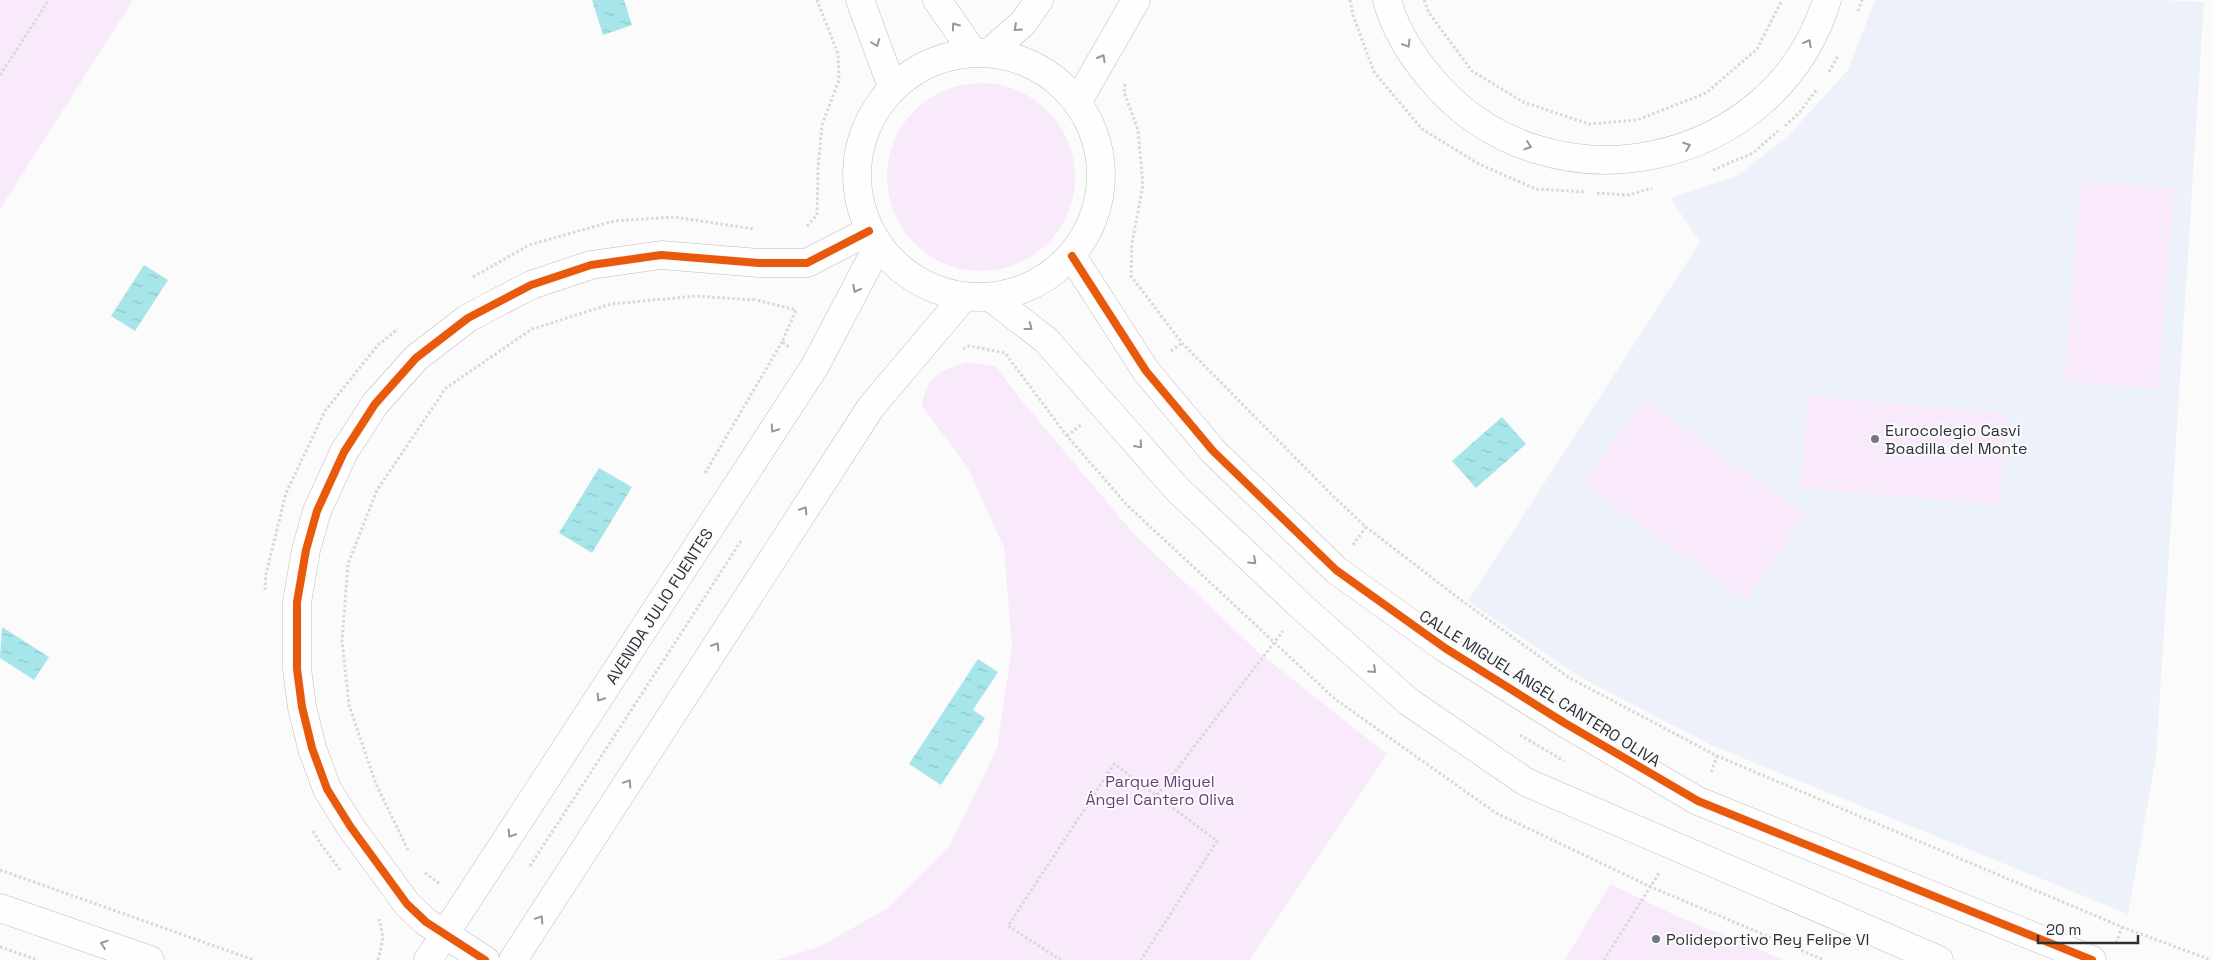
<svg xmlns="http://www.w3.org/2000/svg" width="2213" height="960" viewBox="0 0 2213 960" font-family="'Space Grotesk',sans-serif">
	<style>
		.built { fill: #edf1f9 }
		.green { fill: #f8eafb }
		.water { fill: url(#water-ripples) }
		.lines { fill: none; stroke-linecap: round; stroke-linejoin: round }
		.minor-casing { stroke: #bebec1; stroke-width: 29 }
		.path { stroke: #d8d8d8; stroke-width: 3; stroke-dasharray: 2.5 2.5; stroke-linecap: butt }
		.minor { stroke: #fefeff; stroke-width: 28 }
		.cycleway-casing { stroke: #fafbfd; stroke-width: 11 }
		.cycleway { stroke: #e8590c; stroke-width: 8 }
		.oneway { stroke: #96979a }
		.poi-dot { fill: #76777a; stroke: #fafbfd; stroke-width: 2 }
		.labels { text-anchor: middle; stroke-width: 4; stroke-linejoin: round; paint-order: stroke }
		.poi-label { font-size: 16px; fill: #2e3034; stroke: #fafbfd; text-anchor: start }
		.street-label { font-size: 16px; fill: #2e3034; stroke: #fafbfd }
		.park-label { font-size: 16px; fill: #713b7a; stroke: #fafbfd }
	</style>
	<defs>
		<pattern id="water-ripples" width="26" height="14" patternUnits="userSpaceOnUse" patternTransform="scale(1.25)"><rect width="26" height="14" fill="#a6e5e9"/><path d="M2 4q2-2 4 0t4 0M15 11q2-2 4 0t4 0" fill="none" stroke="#8fc5c8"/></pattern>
	</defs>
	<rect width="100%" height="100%" fill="#fbfbfc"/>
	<!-- built -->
	<path class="built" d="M 1875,0 L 2160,0 L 2204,2 L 2156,757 L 2128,914 L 1711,745 L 1580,677 L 1468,601 L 1700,242 L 1670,198 L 1737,176 L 1788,136 L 1848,70 Z"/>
	<!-- green -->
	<g class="green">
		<path d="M 0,0 L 133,0 L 0,209 Z"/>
		<circle cx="981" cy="177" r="94"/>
		<path d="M 2081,181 L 2175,188 L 2158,389 L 2064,381 Z"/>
		<path d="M 966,362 L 995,366 L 1023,402 L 1133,533 L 1258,652 L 1387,754 L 1250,960 L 776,960 L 819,947 L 888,908 L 950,845 L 997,748 L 1012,647 L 1004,548 L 967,466 L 922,406 C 927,376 939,371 966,362 Z"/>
		<path d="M 1808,396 L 2007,413 L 2000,505 L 1800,488 Z"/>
		<path d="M 1643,399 L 1806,515 L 1746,600 L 1583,484 Z"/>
		<path d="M 1610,884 L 1683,919 L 1785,960 L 1565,960 Z"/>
	</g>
	<!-- water -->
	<g class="water">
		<path d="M 592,0 L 624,0 L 632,25 L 603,35 Z"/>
		<path d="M 144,265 L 168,280 L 135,331 L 111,316 Z"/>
		<path d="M 1502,417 L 1526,444 L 1476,488 L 1452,461 Z"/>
		<path d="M 599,468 L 632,487 L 592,553 L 559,533 Z"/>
		<path d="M 2,627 L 49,657 L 34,680 L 0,658 Z"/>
		<path d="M 978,659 L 998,672 L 973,710 L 985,718 L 941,785 L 909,764 Z"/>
	</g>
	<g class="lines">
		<!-- minor casing -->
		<g class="minor-casing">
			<g id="minor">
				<path d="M 860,0 L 892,87"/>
				<path d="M 937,0 L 973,52"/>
				<path d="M 1387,0 C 1395,30 1413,58 1433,81 C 1548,216 1775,170 1827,0"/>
				<path d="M 990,52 L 1023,23 L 1039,0"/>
				<circle cx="979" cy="175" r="122"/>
				<path d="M 1078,101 L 1136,0"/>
				<path d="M 1072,256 L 1146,371 L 1213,451 L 1336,570 L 1445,648 L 1563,722 L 1698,801 L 2092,960"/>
				<path d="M 990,297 L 1046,340 L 1177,489 L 1303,608 L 1409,702 L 1526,782 L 1939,960"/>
				<path d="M 0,908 L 150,960"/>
				<path d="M 428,960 L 815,366 L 878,246"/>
				<path d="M 485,960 L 426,922 L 407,904 L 350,826 L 327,789 L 312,748 L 302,707 L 297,669 L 297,602 L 306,550 L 317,511 L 344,452 L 375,404 L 416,358 L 468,318 L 531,285 L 591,265 L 661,255 L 759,263 L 807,263 L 869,231"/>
				<path d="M 513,960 L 871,407 L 964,297"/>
			</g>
		</g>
		<!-- path -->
		<g class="path">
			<path d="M 1350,0 L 1353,15 L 1374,72 L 1422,129 L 1479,164 L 1536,189 L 1586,192"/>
			<path d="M 1424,0 L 1429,13 L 1472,71 L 1523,102 L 1589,124 L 1637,120 L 1706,93 L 1757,49 L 1782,0"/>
			<path d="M 1858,11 L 1862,0"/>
			<path d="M 1829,72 L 1838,56"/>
			<path d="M 0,75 L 49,0"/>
			<path d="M 1125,84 L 1124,92 L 1138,130 L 1143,185 L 1132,243 L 1131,276 L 1182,343 L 1334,497 L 1366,527 L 1461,600 L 1568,677 L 1717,756 L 2122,927 L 2211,960"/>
			<path d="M 1785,126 L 1799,113 L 1817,89"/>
			<path d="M 1713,170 L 1753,153 L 1778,131"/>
			<path d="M 1597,193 L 1629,195 L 1652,188"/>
			<path d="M 807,226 L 817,215 L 818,168 L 822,125 L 839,80 L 838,54 L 817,0"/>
			<path d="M 473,277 L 529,245 L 614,221 L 674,217 L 754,229"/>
			<path d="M 753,299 L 796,310 L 782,342 L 789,347"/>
			<path d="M 963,349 L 969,346 L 1005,353 L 1067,436 L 1127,505 L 1335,699 L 1496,813 L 1651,887 L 1824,960"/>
			<path d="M 1171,351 L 1182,343"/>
			<path d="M 1067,436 L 1081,425"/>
			<path d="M 705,473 L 782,342"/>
			<path d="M 1353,545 L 1366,527"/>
			<path d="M 265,590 L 266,574 L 286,493 L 325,411 L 378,345 L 398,329"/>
			<path d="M 1520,735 L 1564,761"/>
			<path d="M 1711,772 L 1717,756"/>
			<path d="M 1157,795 L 1283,631"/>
			<path d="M 313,831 L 320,843 L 341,871"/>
			<path d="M 408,850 L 376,784 L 349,705 L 342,641 L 348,564 L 377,490 L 446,388 L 532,329 L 611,304 L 696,296 L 753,300"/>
			<path d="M 530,866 L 741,541"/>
			<path d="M 0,870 L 254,960"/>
			<path d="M 425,873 L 440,884"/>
			<path d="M 2116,943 L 2122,927"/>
			<path d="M 0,947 L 38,960"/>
			<path d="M 378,960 L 383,938 L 379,919"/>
			<path d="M 1061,960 L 1008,926 L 1114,764 L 1217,841 L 1141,960"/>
			<path d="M 1604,960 L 1659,873"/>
		</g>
		<!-- minor -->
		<use href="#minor" class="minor"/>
		<!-- cycleway casing -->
		<g class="cycleway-casing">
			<g id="cycleway">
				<path d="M 1072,256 L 1146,371 L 1213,451 L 1336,570 L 1445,648 L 1563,722 L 1698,801 L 2092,960"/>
				<path d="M 485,960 L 426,922 L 407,904 L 350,826 L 327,789 L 312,748 L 302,707 L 297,669 L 297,602 L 306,550 L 317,511 L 344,452 L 375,404 L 416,358 L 468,318 L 531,285 L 591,265 L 661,255 L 759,263 L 807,263 L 869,231"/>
			</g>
		</g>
		<!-- cycleway -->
		<use href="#cycleway" class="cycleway"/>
	</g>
	<!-- one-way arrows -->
	<defs><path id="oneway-chevron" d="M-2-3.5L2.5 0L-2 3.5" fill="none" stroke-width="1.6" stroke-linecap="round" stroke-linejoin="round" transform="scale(1.25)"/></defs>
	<g class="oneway">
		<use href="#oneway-chevron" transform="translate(955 26) rotate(-125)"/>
		<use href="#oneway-chevron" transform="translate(1017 28) rotate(138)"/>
		<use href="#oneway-chevron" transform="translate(876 43) rotate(69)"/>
		<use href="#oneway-chevron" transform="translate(1808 43) rotate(-61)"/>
		<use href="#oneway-chevron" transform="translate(1407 44) rotate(59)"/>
		<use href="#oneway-chevron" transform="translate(1102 58) rotate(-60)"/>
		<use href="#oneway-chevron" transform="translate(1528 146) rotate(19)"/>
		<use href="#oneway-chevron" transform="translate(1687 146) rotate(-20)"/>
		<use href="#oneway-chevron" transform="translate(856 289) rotate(118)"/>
		<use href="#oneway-chevron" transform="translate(1029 327) rotate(37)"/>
		<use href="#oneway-chevron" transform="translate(774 429) rotate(123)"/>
		<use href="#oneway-chevron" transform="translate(1139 445) rotate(49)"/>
		<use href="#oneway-chevron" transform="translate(804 510) rotate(-57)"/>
		<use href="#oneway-chevron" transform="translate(1253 561) rotate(43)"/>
		<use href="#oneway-chevron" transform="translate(716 646) rotate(-57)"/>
		<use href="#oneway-chevron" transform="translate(1373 670) rotate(42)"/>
		<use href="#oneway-chevron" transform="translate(600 698) rotate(123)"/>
		<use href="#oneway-chevron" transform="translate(628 783) rotate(-57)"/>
		<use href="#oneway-chevron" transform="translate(511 834) rotate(123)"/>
		<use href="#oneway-chevron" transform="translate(540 919) rotate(-57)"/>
		<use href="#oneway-chevron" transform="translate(104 944) rotate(-161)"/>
	</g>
	<!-- markers -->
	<g class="poi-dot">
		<circle cx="1875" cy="439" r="5"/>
		<circle cx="1656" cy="939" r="5"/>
	</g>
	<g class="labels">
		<!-- poi labels -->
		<g class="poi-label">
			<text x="1885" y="436">Eurocolegio Casvi<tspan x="1885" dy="18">Boadilla del Monte</tspan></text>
			<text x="1666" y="945">Polideportivo Rey Felipe VI</text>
		</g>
		<!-- street labels -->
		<g class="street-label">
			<text transform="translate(659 606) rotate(-57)" y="6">AVENIDA JULIO FUENTES</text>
			<text transform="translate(1540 688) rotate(32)" y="6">CALLE MIGUEL ÁNGEL CANTERO OLIVA</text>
		</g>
		<!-- park labels -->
		<g class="park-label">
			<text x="1160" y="787">Parque Miguel<tspan x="1160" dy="18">Ángel Cantero Oliva</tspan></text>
		</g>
	</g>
	<!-- scale -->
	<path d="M2038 935v8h100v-8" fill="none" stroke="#2e3034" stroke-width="2.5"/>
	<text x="2046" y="935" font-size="15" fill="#2e3034" stroke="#fafbfd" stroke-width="4" paint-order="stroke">20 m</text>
</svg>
